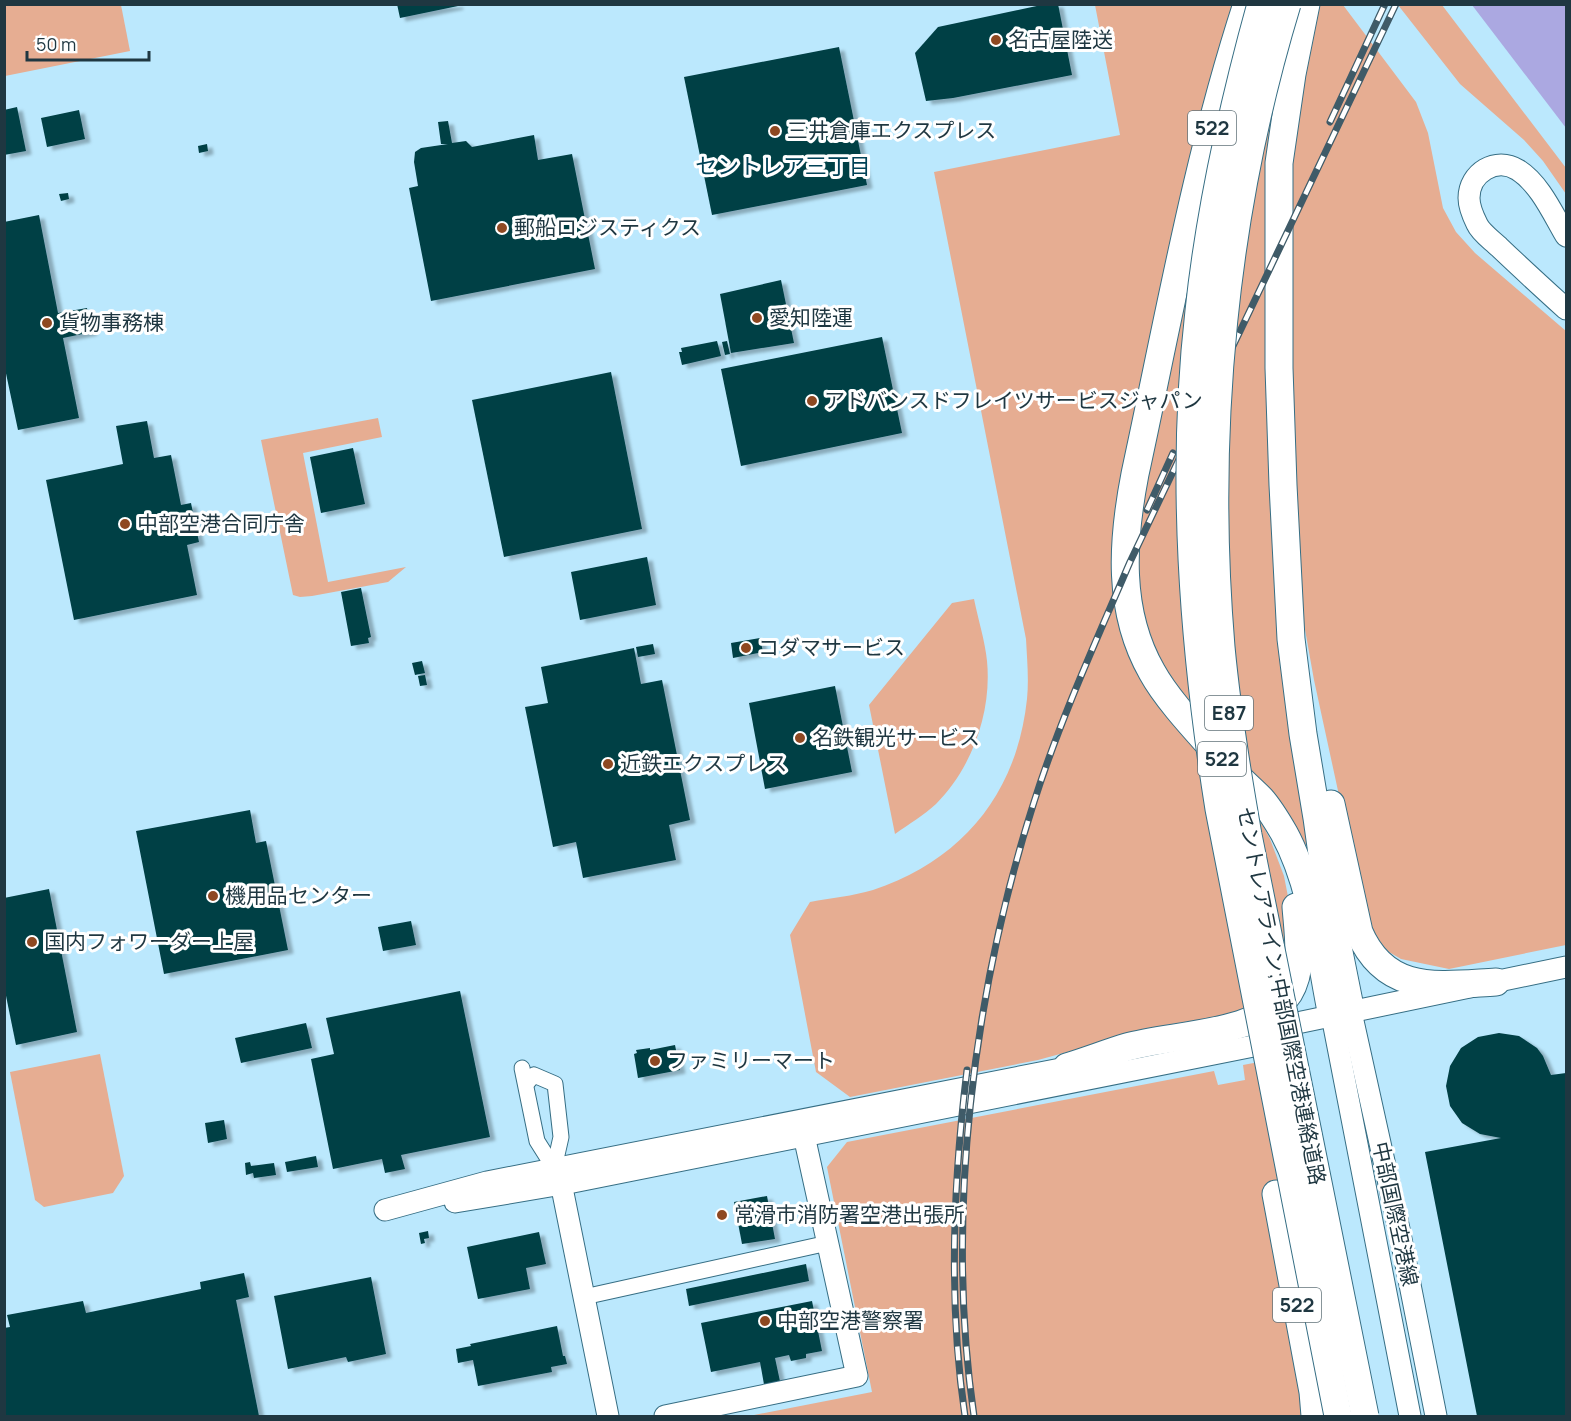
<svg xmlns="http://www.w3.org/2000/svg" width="1571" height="1421" viewBox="0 0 1571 1421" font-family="Manrope,'Noto Sans JP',sans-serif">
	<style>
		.green { fill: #e6ad92 }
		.water { fill: #aba8e1 }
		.building { fill: #063f45; filter: url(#shadow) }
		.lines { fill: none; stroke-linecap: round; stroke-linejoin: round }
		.street-casing { stroke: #366e84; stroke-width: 17 }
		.secondary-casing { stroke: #366e84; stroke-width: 23 }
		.highway-casing { stroke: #366e84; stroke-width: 29 }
		.street { stroke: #fff; stroke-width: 15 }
		.secondary { stroke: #fff; stroke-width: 21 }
		.highway { stroke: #fff; stroke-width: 27 }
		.rail-casing { stroke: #3f5b68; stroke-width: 7 }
		.rail { stroke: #fff; stroke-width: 4.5; stroke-dasharray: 14; stroke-linecap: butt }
		.highway-bridge-casing { stroke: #366e84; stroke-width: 29; stroke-linecap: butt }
		.highway-bridge { stroke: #fff; stroke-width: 27 }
		.poi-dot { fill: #8e4821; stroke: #fff; stroke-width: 2 }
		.labels { text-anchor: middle; stroke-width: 6; stroke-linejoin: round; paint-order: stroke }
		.shield { fill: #fff; stroke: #62737a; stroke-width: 1.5 }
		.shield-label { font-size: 20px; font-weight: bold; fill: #1f3741 }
		.poi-label { font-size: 21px; fill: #1f3741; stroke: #fff; text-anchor: start }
		.street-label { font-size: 21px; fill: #1f3741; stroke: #fff }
		.neighbourhood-label { font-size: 22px; fill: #004156; stroke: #fff }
	</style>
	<defs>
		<filter id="shadow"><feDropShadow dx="5.5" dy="3.5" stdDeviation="1.5" flood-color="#0004"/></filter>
	</defs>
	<rect width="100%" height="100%" fill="#bbe8fd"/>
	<!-- green -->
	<g class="green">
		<path d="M 5,4 L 121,5 L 130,51 L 5,76 Z"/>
		<path d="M 1095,5 L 1343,5 L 1416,102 L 1428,133 L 1443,208 L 1456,232 L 1475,253 L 1566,331 L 1566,945 L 1449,969 L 1401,959 L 1389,952 L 1373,935 L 1366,920 L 1314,680 L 1299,596 L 1313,842 L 1297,848 L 1258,817 L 1270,839 L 1284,876 L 1290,907 L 1291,951 L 1253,1011 L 1166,1025 L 1038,1060 L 850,1097 L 816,1072 L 790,935 L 810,902 C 831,898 853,896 873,890 C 963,860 1017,793 1027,699 C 1029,679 1027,659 1026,639 L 934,172 L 1120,135 Z"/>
		<path d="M 1398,5 L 1442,5 L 1566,168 L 1566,194 L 1543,161 L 1524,140 L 1460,84 Z"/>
		<path d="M 378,418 L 382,437 L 303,453 L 328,582 L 406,567 L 388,582 L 312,596 L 300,597 L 293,595 L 261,440 Z"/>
		<path d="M 974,599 C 978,619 985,641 987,661 C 992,712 972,768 936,804 C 924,815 909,824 895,834 L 869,705 L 952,603 Z"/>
		<path d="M 100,1054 L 124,1176 L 113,1193 L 44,1207 L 35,1200 L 10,1072 Z"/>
		<path d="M 1285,1057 L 1355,1416 L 749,1416 L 872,1392 L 827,1167 L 847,1142 L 1214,1071 L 1218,1085 L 1245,1080 L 1243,1065 Z"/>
	</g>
	<!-- water -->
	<path class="water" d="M 1472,5 L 1566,5 L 1566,128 Z"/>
	<!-- building -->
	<g class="building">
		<path d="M 397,4 L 458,4 L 458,6 L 400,18 Z"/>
		<path d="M 1046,4 L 1058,4 L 1072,75 L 953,98 L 926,101 L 915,53 L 938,27 Z"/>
		<path d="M 839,47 L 867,185 L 712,215 L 684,77 Z"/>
		<path d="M 17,107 L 26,151 L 4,155 L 4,110 Z"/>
		<path d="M 79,110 L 85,139 L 47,147 L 41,118 Z"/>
		<path d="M 448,121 L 452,143 L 466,141 L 472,147 L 534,135 L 538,160 L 572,154 L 595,269 L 431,301 L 409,188 L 418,186 L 414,162 L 415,152 L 421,148 L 448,144 L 441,144 L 438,122 Z"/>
		<path d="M 207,144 L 208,151 L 199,153 L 198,146 Z"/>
		<path d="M 68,193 L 69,199 L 61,201 L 59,194 Z"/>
		<path d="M 39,215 L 58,313 L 87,308 L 92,332 L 63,338 L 79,418 L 18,430 L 4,364 L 4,222 Z"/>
		<path d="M 781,280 L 794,343 L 731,353 L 720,294 Z"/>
		<path d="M 882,337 L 902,433 L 741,466 L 721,369 Z"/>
		<path d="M 717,341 L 721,356 L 682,365 L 679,352 L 682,352 L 681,348 Z"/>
		<path d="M 727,341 L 730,354 L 725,355 L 722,342 Z"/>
		<path d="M 611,372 L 642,529 L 504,557 L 472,400 Z"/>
		<path d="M 147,421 L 154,458 L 171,455 L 181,505 L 191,503 L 199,542 L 187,545 L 197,595 L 74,620 L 46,480 L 123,464 L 116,426 Z"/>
		<path d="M 353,448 L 365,504 L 321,513 L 310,457 Z"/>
		<path d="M 647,557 L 656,605 L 580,620 L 571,572 Z"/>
		<path d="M 361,588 L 371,637 L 368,638 L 369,643 L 351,646 L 341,592 Z"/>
		<path d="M 760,638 L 763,652 L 733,658 L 731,643 Z"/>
		<path d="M 653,644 L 655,654 L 638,657 L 636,647 Z"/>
		<path d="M 634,648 L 641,684 L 662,680 L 690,820 L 669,825 L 676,860 L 583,878 L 576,842 L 553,847 L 525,707 L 548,703 L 541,667 Z"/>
		<path d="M 422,661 L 425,673 L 415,675 L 412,663 Z"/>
		<path d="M 425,675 L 427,685 L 420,686 L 418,676 Z"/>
		<path d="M 835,686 L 852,772 L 765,789 L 749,703 Z"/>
		<path d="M 250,810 L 256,843 L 266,841 L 288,950 L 164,974 L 136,831 Z"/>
		<path d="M 49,889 L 77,1032 L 16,1045 L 4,986 L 4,898 Z"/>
		<path d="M 411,921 L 416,945 L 383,951 L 378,927 Z"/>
		<path d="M 460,991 L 490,1137 L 401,1155 L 405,1169 L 385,1173 L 382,1159 L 333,1169 L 311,1059 L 334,1054 L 326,1018 Z"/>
		<path d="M 306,1023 L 312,1048 L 241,1063 L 235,1038 Z"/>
		<path d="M 1499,1033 L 1519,1036 L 1537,1048 L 1543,1056 L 1551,1075 L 1566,1073 L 1566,1416 L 1477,1416 L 1425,1152 L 1501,1138 L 1480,1134 L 1462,1123 L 1450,1106 L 1446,1086 L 1450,1066 L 1461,1048 L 1478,1037 Z"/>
		<path d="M 675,1045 L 680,1070 L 638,1078 L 634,1054 L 637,1053 L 636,1050 L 650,1048 L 650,1050 Z"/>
		<path d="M 224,1120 L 227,1139 L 208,1143 L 205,1123 Z"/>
		<path d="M 316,1156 L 318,1167 L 287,1172 L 285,1162 Z"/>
		<path d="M 250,1162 L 251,1166 L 274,1163 L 276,1175 L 254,1178 L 253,1173 L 246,1175 L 245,1163 Z"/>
		<path d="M 767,1196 L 775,1239 L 742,1244 L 734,1202 Z"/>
		<path d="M 428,1231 L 429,1238 L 424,1239 L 425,1243 L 421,1244 L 419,1233 Z"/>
		<path d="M 539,1232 L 546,1264 L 526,1268 L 530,1289 L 478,1299 L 467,1247 Z"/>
		<path d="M 806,1264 L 809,1281 L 689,1306 L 686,1289 Z"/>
		<path d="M 244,1273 L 249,1297 L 236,1300 L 259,1416 L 4,1416 L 4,1328 L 10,1327 L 7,1315 L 83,1301 L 86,1313 L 201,1289 L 200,1282 Z"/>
		<path d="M 371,1277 L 386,1354 L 348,1362 L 346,1357 L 288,1369 L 274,1296 Z"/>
		<path d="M 812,1301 L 822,1351 L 806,1354 L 806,1358 L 791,1361 L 789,1355 L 775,1358 L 781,1386 L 765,1390 L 760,1362 L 711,1372 L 701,1323 Z"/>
		<path d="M 557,1326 L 563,1356 L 565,1356 L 567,1364 L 551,1367 L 552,1372 L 478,1386 L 473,1360 L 458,1363 L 456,1349 L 471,1346 L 470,1344 Z"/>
	</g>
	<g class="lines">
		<!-- street casing -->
		<g class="street-casing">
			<g id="street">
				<path d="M 522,1068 L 537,1141 L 554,1168"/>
				<path d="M 526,1084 L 534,1075 L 555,1084 L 561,1137 L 554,1168"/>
				<path d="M 584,1297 L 828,1243"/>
			</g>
		</g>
		<!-- secondary casing -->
		<g class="secondary-casing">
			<g id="secondary">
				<path d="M 1566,236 C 1553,214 1540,184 1518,170 C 1496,156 1469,173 1469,198 C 1469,206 1473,216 1477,224 C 1481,233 1492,240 1499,247 C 1521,268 1544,289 1566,309"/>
				<path d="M 1351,1012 L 1399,1229 L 1436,1416"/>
				<path d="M 1332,1016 L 1410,1416"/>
				<path d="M 1273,1028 L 1566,967"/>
				<path d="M 555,1172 L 561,1183 L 608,1416"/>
				<path d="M 455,1202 L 568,1183 L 1278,1041"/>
				<path d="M 385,1210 L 487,1182 L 1081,1065"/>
				<path d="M 665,1416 L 857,1376 L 801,1122"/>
			</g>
		</g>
		<!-- highway casing -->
		<g class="highway-casing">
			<g id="highway">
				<path d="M 1247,4 C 1197,157 1169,317 1135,474 C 1122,541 1117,611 1152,672 C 1169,703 1205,739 1229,767 C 1239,779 1250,788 1261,799 C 1270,809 1277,821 1284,833 C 1313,886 1320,957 1332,1016"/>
				<path d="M 1306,4 L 1292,74 L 1279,163 L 1279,368 L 1283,485 L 1291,639 L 1303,734 L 1317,818 L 1328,897 L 1351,1012"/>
				<path d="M 1331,804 L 1359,932 C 1386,995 1438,985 1496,982"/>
				<path d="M 1067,1067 C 1087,1061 1107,1053 1127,1047 C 1173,1034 1261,1035 1289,993 C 1304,969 1298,933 1296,907"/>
				<path d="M 1276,1194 L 1313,1392 L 1315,1416"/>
			</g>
		</g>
		<!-- street -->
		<use href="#street" class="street"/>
		<!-- secondary -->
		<use href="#secondary" class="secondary"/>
		<!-- highway -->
		<use href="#highway" class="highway"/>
		<!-- rail casing -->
		<g class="rail-casing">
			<g id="rail">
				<path d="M 1330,122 L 1385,4"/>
				<path d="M 1147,510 L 1173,453"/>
				<path d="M 965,1416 C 948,1302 953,1184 967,1070"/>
				<path d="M 974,1416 C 945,1218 973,992 1034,802 C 1060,720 1096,641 1130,562 L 1396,4"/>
			</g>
		</g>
		<!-- rail -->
		<use href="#rail" class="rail"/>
		<!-- highway-bridge casing -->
		<g class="highway-bridge-casing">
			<g id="highway-bridge">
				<path d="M 1261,4 C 1233,105 1210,207 1199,311 C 1180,477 1193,645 1219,809 L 1338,1416"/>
				<path d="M 1287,4 C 1224,211 1203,431 1221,647 C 1227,710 1237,773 1248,835 L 1365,1416"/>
			</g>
		</g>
		<!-- highway-bridge -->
		<use href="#highway-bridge" class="highway-bridge"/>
	</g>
	<!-- markers -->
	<g class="poi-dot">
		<circle cx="996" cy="40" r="6"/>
		<circle cx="775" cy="131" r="6"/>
		<circle cx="502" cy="228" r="6"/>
		<circle cx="757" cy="318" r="6"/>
		<circle cx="47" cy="323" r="6"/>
		<circle cx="812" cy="401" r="6"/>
		<circle cx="125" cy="524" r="6"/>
		<circle cx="746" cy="648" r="6"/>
		<circle cx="800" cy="738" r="6"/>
		<circle cx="608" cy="764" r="6"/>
		<circle cx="213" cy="896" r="6"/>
		<circle cx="32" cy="942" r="6"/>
		<circle cx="655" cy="1061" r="6"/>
		<circle cx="722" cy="1215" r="6"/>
		<circle cx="765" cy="1321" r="6"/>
	</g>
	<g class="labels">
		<!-- shield labels -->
		<g class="shield">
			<rect x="1188" y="111" width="48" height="34" rx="4.5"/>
			<rect x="1205" y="696" width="48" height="34" rx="4.5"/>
			<rect x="1198" y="742" width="48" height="34" rx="4.5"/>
			<rect x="1273" y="1288" width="48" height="34" rx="4.5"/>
		</g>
		<g class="shield-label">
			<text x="1212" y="135">522</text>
			<text x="1229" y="720">E87</text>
			<text x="1222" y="766">522</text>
			<text x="1297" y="1312">522</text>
		</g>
		<!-- poi labels -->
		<g class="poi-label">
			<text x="1008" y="47">名古屋陸送</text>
			<text x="787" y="138">三井倉庫エクスプレス</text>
			<text x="514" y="235">郵船ロジスティクス</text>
			<text x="769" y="325">愛知陸運</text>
			<text x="59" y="330">貨物事務棟</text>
			<text x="824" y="408">アドバンスドフレイツサービスジャパン</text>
			<text x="137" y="531">中部空港合同庁舎</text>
			<text x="758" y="655">コダマサービス</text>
			<text x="812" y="745">名鉄観光サービス</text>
			<text x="620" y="771">近鉄エクスプレス</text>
			<text x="225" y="903">機用品センター</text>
			<text x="44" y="949">国内フォワーダー上屋</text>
			<text x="667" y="1068">ファミリーマート</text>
			<text x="734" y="1222">常滑市消防署空港出張所</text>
			<text x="777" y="1328">中部空港警察署</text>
		</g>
		<!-- street labels -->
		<g class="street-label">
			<text transform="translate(1281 996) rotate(79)" y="7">セントレアライン;中部国際空港連絡道路</text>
			<text transform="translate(1395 1214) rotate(78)" y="7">中部国際空港線</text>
		</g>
		<!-- neighbourhood labels -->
		<g class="neighbourhood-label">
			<text x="783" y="174">セントレア三丁目</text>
		</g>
	</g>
	<!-- border -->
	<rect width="1571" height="1421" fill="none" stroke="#1f3741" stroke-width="12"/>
	<!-- scale -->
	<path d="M27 51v9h122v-9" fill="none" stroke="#1f3741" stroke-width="3"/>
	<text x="36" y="51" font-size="18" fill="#1f3741" stroke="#ffffff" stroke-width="4.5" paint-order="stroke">50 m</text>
</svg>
